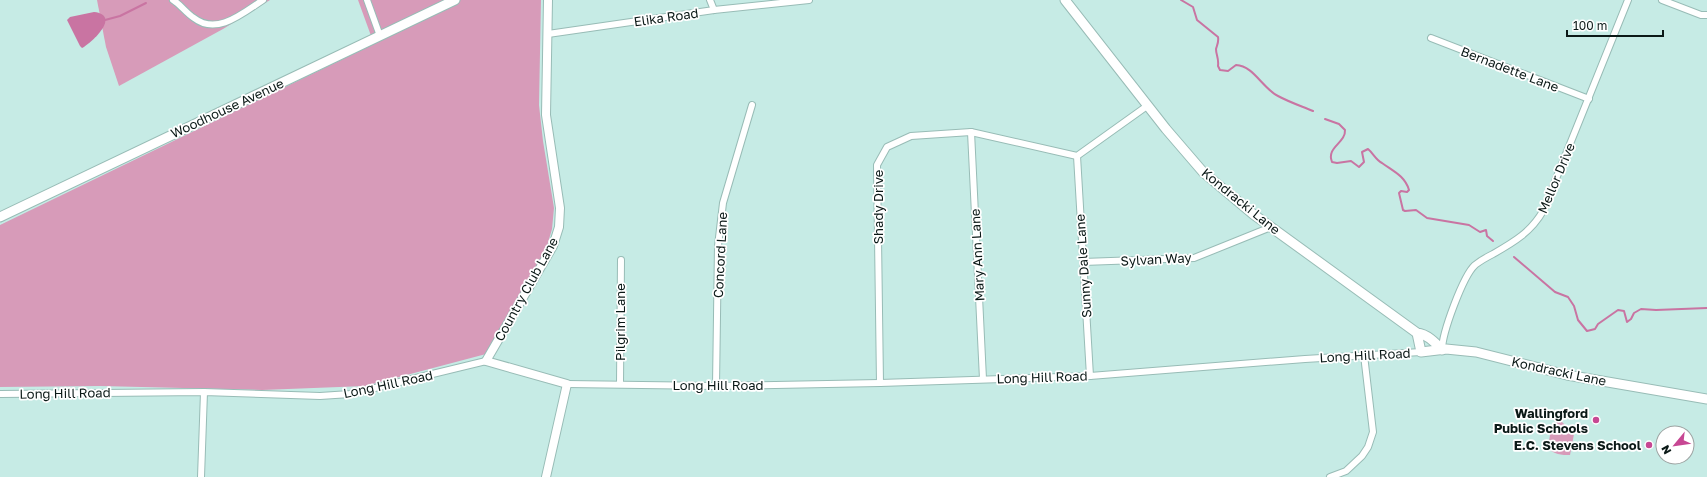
<svg xmlns="http://www.w3.org/2000/svg" width="1707" height="477" viewBox="0 0 1707 477" font-family="'Golos Text',sans-serif">
	<style>
		.green { fill: #d79bb9 }
		.water { fill: #c974a2 }
		.lines { fill: none; stroke-linecap: round; stroke-linejoin: round }
		.stream { stroke: #c974a2; stroke-width: 2 }
		.minor-casing { stroke: #98bcb6; stroke-width: 8 }
		.tertiary-casing { stroke: #98bcb6; stroke-width: 10 }
		.secondary-casing { stroke: #98bcb6; stroke-width: 11 }
		.minor { stroke: #fff; stroke-width: 6 }
		.tertiary { stroke: #fff; stroke-width: 8 }
		.secondary { stroke: #fff; stroke-width: 9 }
		.poi-dot { fill: #c74793; stroke: #fff; stroke-width: 1.5 }
		.labels { text-anchor: middle; stroke-width: 3.5; stroke-linejoin: round; paint-order: stroke }
		.street-label { font-size: 13px; fill: #0b1917; stroke: #fff }
		.poi-label { font-size: 13px; font-weight: bold; fill: #0b1917; stroke: #fff; text-anchor: end }
	</style>
	<rect width="100%" height="100%" fill="#c6ebe5"/>
	<!-- green -->
	<g class="green">
		<path d="M 97,0 L 270,0 L 223,29 L 119,86 L 106,47 Z"/>
		<path d="M 358,0 L 541,0 L 539,105 L 543,141 L 554,208 L 552,229 L 545,253 L 486,354 L 365,386 L 262,390 L 100,386 L 0,387 L 0,225 L 374,44 Z"/>
		<path d="M 1559,419 L 1574,434 L 1570,455 C 1562,455 1553,455 1548,447 L 1551,429 Z"/>
	</g>
	<!-- water -->
	<path class="water" d="M 94,12 C 121,15 93,42 82,48 L 80,46 L 67,20 L 70,17 Z"/>
	<g class="lines">
		<!-- stream -->
		<g class="stream">
			<path d="M 1181,0 L 1193,7 L 1197,20 L 1218,37 C 1219,42 1217,45 1216,49 C 1216,55 1219,58 1218,66 L 1220,70 L 1228,71 L 1236,65 C 1254,66 1262,88 1278,96 C 1289,102 1301,106 1313,111"/>
			<path d="M 105,20 L 120,16 L 146,3"/>
			<path d="M 1325,119 L 1339,124 L 1345,130 C 1346,143 1326,147 1332,162 L 1337,163 L 1351,161 L 1359,167 L 1364,162 L 1362,152 L 1368,149 C 1373,153 1376,160 1382,163 C 1393,171 1405,176 1409,190 L 1407,192 L 1401,191 L 1399,193 L 1403,210 L 1405,211 L 1416,210 L 1427,218 L 1469,225 L 1480,232 L 1486,230 L 1487,236 L 1493,241"/>
			<path d="M 1514,257 L 1555,292 L 1568,297 L 1574,306 L 1578,320 L 1587,331 L 1595,329 L 1598,324 L 1618,310 L 1624,311 L 1627,322 L 1631,319 L 1634,313 L 1641,309 L 1656,310 L 1707,308"/>
		</g>
		<!-- minor casing -->
		<g class="minor-casing">
			<g id="minor">
				<path d="M 173,0 C 181,5 186,13 194,18 C 217,36 243,13 263,0"/>
				<path d="M 367,0 L 380,36"/>
				<path d="M 710,0 L 714,10"/>
				<path d="M 1662,0 L 1701,15 L 1707,15"/>
				<path d="M 548,34 L 714,10 L 809,0"/>
				<path d="M 1431,38 L 1589,99"/>
				<path d="M 971,132 L 983,379"/>
				<path d="M 1077,156 L 1090,376"/>
				<path d="M 1083,262 L 1194,258 L 1271,227"/>
				<path d="M 1442,350 C 1442,333 1463,276 1475,265 C 1480,261 1487,257 1493,254 C 1514,242 1531,232 1543,211 L 1628,0"/>
				<path d="M 880,383 L 877,165 L 887,147 L 911,136 L 971,132 L 1077,156 L 1147,106"/>
				<path d="M 567,384 L 716,386 L 880,383 L 1090,376 L 1305,359 L 1421,352"/>
				<path d="M 620,384 L 621,260"/>
				<path d="M 716,386 L 718,246 L 723,203 L 752,105"/>
				<path d="M 0,394 L 204,392 L 320,396 L 350,394 L 486,361"/>
				<path d="M 201,477 L 204,392"/>
				<path d="M 1330,477 L 1346,471 L 1362,456 L 1368,447 L 1373,432 L 1364,355"/>
			</g>
		</g>
		<!-- tertiary casing -->
		<g class="tertiary-casing">
			<path id="tertiary" d="M 546,477 L 567,384 L 486,361 L 553,246 L 559,227 L 560,208 L 546,115 L 548,0"/>
		</g>
		<!-- secondary casing -->
		<g class="secondary-casing">
			<g id="secondary">
				<path d="M 1065,0 L 1166,129 L 1203,172 L 1253,214 L 1417,333 C 1427,334 1435,342 1442,350"/>
				<path d="M 0,217 L 455,0"/>
				<path d="M 1417,333 L 1421,352 L 1446,349 L 1476,352 L 1567,375 L 1707,399"/>
			</g>
		</g>
		<!-- minor -->
		<use href="#minor" class="minor"/>
		<!-- tertiary -->
		<use href="#tertiary" class="tertiary"/>
		<!-- secondary -->
		<use href="#secondary" class="secondary"/>
	</g>
	<!-- markers -->
	<g class="poi-dot">
		<circle cx="1596" cy="420" r="4"/>
		<circle cx="1649" cy="445" r="4"/>
	</g>
	<g class="labels">
		<!-- street labels -->
		<g class="street-label">
			<text transform="translate(666 17) rotate(-8)" y="5">Elika Road</text>
			<text transform="translate(1510 69) rotate(21)" y="5">Bernadette Lane</text>
			<text transform="translate(227 108) rotate(-25)" y="5">Woodhouse Avenue</text>
			<text transform="translate(1556 178) rotate(-67)" y="5">Mellor Drive</text>
			<text transform="translate(1241 201) rotate(39)" y="5">Kondracki Lane</text>
			<text transform="translate(878 207) rotate(-90)" y="5">Shady Drive</text>
			<text transform="translate(720 255) rotate(-87)" y="5">Concord Lane</text>
			<text transform="translate(977 255) rotate(-93)" y="5">Mary Ann Lane</text>
			<text transform="translate(1156 259) rotate(-3)" y="5">Sylvan Way</text>
			<text transform="translate(1083 266) rotate(-94)" y="5">Sunny Dale Lane</text>
			<text transform="translate(526 289) rotate(-61)" y="5">Country Club Lane</text>
			<text transform="translate(620 322) rotate(-90)" y="5">Pilgrim Lane</text>
			<text transform="translate(1365 355) rotate(-3)" y="5">Long Hill Road</text>
			<text transform="translate(1559 371) rotate(12)" y="5">Kondracki Lane</text>
			<text transform="translate(1042 377) rotate(-2)" y="5">Long Hill Road</text>
			<text transform="translate(388 384) rotate(-12)" y="5">Long Hill Road</text>
			<text x="718" y="390">Long Hill Road</text>
			<text transform="translate(65 393) rotate(-1)" y="5">Long Hill Road</text>
		</g>
		<!-- poi labels -->
		<g class="poi-label">
			<text x="1588" y="418">Wallingford<tspan x="1588" dy="15">Public Schools</tspan></text>
			<text x="1641" y="450">E.C. Stevens School</text>
		</g>
	</g>
	<!-- north arrow -->
	<g transform="translate(1675 445) rotate(241)"><circle r="19" fill="#ffffff" stroke="#9da3a2"/>
	<path d="M0-3L7 15L0 10L-7 15Z" fill="#c74793"/>
	<text y="-6" font-size="11" font-weight="bold" text-anchor="middle" fill="#0b1917">N</text>
	</g>
	<!-- scale -->
	<path d="M1567 30v6h96v-6" fill="none" stroke="#0b1917" stroke-width="2"/>
	<text x="1573" y="30" font-size="12" fill="#0b1917" stroke="#ffffff" stroke-width="3" paint-order="stroke">100 m</text>
</svg>
